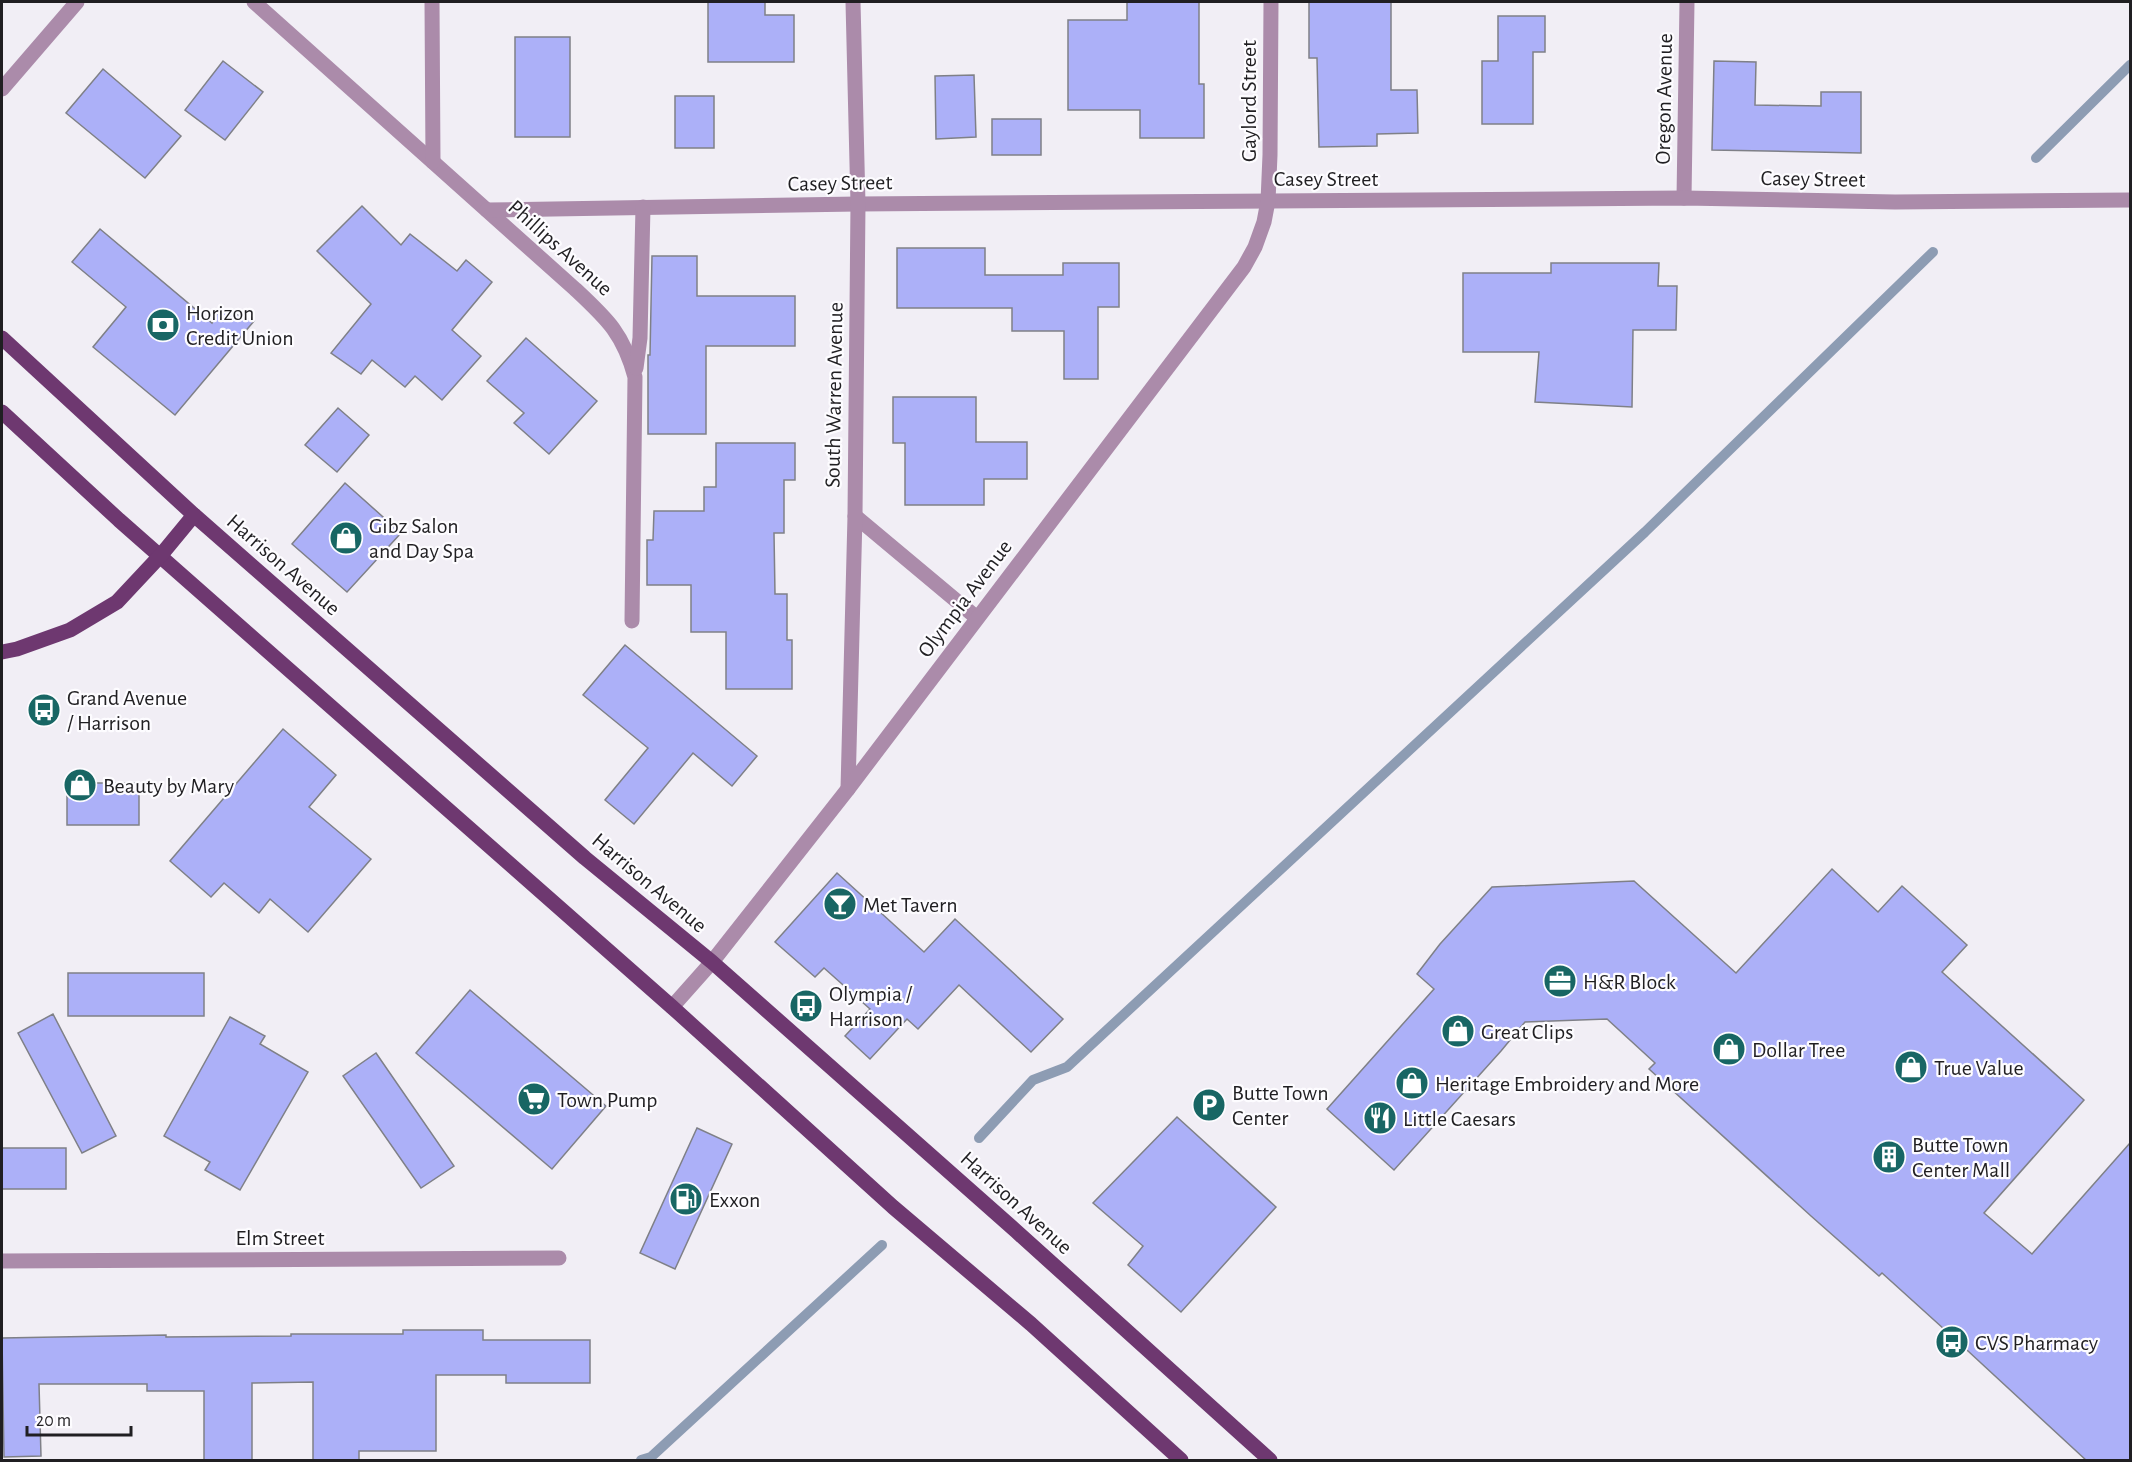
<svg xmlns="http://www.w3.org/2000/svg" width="2132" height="1462" viewBox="0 0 2132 1462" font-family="'Alegreya Sans',sans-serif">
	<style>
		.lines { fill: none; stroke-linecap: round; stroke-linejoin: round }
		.stream { stroke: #8d9cb3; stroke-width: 10 }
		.building { fill: #acb0f8; stroke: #7f8087; stroke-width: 1.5 }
		.minor { stroke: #ab8baa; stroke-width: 15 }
		.major { stroke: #6e3870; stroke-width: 15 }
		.labels { text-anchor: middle; stroke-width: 4.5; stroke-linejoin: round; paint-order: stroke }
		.street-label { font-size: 22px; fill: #201f22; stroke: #fdfcff }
		.poi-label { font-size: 22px; fill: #201f22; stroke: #fdfcff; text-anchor: start }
	</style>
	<rect width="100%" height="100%" fill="#f1eef5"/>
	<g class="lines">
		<!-- stream -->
		<g class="stream">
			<path d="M 2036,158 L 2130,65"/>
			<path d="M 979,1138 L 1033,1080 L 1067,1067 L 1645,532 L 1933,252"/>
			<path d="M 641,1460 L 651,1457 L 882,1245"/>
		</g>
	</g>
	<!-- building -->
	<g class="building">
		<path d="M 708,2 L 765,2 L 765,15 L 794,15 L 794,62 L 708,62 Z"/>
		<path d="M 1127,2 L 1199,2 L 1199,84 L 1204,84 L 1204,138 L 1140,138 L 1140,110 L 1068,110 L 1068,20 L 1127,20 Z"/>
		<path d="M 1309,2 L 1391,2 L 1391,90 L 1417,90 L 1418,133 L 1377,134 L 1377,146 L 1319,147 L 1317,58 L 1309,58 Z"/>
		<path d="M 1498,16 L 1545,16 L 1545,52 L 1533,52 L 1533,124 L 1482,124 L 1482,61 L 1498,61 Z"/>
		<rect x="515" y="37" width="55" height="100"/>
		<path d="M 223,61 L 263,92 L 225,140 L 185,110 Z"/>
		<path d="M 1714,61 L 1756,62 L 1755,105 L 1821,106 L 1821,92 L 1861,92 L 1861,153 L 1712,150 Z"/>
		<path d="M 103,69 L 181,136 L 145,178 L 66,113 Z"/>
		<path d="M 974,75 L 976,137 L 936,139 L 935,76 Z"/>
		<rect x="675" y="96" width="39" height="52"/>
		<rect x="992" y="119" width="49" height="36"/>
		<path d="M 362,206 L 401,245 L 410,234 L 457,271 L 466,260 L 492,282 L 452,330 L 481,356 L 442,400 L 415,376 L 405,387 L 372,360 L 361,374 L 331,353 L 371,304 L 317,251 Z"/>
		<path d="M 100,229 L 212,323 L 220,308 L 254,321 L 175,415 L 93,347 L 126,307 L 72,262 Z"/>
		<path d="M 897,248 L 985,248 L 985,275 L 1063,275 L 1063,263 L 1119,263 L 1119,307 L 1098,307 L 1098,379 L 1064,379 L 1064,331 L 1012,331 L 1012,308 L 897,308 Z"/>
		<path d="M 652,256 L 697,256 L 697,296 L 795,296 L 795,346 L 706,346 L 706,434 L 648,434 L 648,355 L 650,355 Z"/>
		<path d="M 1551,263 L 1659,263 L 1658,286 L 1677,286 L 1676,330 L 1633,330 L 1632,407 L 1535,402 L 1539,352 L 1463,352 L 1463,273 L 1551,273 Z"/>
		<path d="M 526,338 L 597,401 L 549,454 L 514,423 L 524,413 L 487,381 Z"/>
		<path d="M 893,397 L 976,397 L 976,442 L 1027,442 L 1027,479 L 984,479 L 984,505 L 905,505 L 905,443 L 893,443 Z"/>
		<path d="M 338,408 L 369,435 L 337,472 L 305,445 Z"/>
		<path d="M 716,443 L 795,443 L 795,480 L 784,480 L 784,533 L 774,533 L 775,594 L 787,594 L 787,640 L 792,640 L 792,689 L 726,689 L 726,632 L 691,632 L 691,585 L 647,585 L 647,540 L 653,540 L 654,511 L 704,511 L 704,487 L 716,487 Z"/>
		<path d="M 345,483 L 401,533 L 347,592 L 292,544 Z"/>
		<path d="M 625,645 L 757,756 L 732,786 L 693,753 L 634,824 L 605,800 L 648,748 L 583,695 Z"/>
		<path d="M 283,729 L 336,775 L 309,807 L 371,859 L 308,932 L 270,899 L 259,913 L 224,883 L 211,897 L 170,861 Z"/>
		<rect x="67" y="783" width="72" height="42"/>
		<path d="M 1832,869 L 1878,912 L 1902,886 L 1967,945 L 1942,972 L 2084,1100 L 1984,1213 L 2032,1254 L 2130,1143 L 2130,1461 L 2087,1461 L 1955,1339 L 1882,1273 L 1879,1276 L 1811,1216 L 1649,1069 L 1655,1063 L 1607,1019 L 1525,1022 L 1501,1051 L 1394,1170 L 1327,1109 L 1434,989 L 1417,974 L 1440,944 L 1492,887 L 1634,881 L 1736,973 Z"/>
		<path d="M 837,873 L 924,952 L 955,919 L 1063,1019 L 1031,1052 L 959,985 L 918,1029 L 907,1019 L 870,1059 L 845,1036 L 870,1009 L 824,968 L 815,977 L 775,942 Z"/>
		<rect x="68" y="973" width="136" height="43"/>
		<path d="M 470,990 L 606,1106 L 552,1169 L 416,1053 Z"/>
		<path d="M 53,1014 L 116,1136 L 82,1153 L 18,1033 Z"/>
		<path d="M 230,1017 L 265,1036 L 260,1044 L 308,1072 L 240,1190 L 205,1170 L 210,1162 L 164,1136 Z"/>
		<path d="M 376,1053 L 454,1166 L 421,1188 L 343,1076 Z"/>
		<path d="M 1177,1117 L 1276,1207 L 1181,1312 L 1128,1265 L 1143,1246 L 1093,1203 Z"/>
		<path d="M 697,1128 L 732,1144 L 675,1269 L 640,1253 Z"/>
		<rect x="2" y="1148" width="64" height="41"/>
		<path d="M 403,1330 L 483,1330 L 483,1340 L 590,1340 L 590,1383 L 506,1383 L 506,1375 L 436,1375 L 436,1451 L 359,1451 L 359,1461 L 313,1461 L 313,1382 L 252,1383 L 252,1461 L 204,1461 L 204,1391 L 147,1391 L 147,1384 L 39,1384 L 41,1456 L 4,1457 L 2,1338 L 166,1335 L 166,1337 L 291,1336 L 291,1334 L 403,1334 Z"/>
	</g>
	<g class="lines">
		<!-- minor -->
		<g class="minor">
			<path d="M 254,2 L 575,289 C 607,319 623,333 635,377 L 632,621"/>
			<path d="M 432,2 L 433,162"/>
			<path d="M 2,89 L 77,2"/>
			<path d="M 1684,198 L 1687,2"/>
			<path d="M 487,210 L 858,204 L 1684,198 L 1895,202 L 2130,200"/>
			<path d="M 636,368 L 640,338 L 643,207"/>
			<path d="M 855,516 L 977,618"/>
			<path d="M 848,789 L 855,516 L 858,204 L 853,2"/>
			<path d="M 672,1007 L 712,962 L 848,789 L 1244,267 L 1255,247 L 1264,222 L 1268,201 L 1270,155 L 1271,2"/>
			<path d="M 2,1261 L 559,1258"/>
		</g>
		<!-- major -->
		<g class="major">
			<path d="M 2,338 L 194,515 L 585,858 L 712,962 L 1016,1231 L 1270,1460"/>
			<path d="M 2,412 L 119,520 L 672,1007 L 893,1207 L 1031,1324 L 1181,1460"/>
			<path d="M 2,652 L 17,649 L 70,630 L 117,602 L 161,555 L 194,515"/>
		</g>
	</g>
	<!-- icons -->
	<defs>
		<g id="bank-disc" transform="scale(1.725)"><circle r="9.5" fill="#186664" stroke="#fdfcff"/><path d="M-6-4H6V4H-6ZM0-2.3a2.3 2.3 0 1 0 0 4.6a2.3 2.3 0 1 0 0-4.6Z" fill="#fff"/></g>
		<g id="shop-disc" transform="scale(1.725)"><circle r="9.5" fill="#186664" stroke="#fdfcff"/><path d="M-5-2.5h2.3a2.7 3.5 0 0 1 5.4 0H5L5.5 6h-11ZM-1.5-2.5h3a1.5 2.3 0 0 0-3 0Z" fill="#fff"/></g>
		<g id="bus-disc" transform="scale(1.725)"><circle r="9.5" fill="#186664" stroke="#fdfcff"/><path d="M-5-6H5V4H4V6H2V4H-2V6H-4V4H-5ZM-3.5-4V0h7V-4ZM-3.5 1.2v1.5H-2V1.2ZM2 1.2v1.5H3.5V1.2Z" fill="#fff"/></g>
		<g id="bar-disc" transform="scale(1.725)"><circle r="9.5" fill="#186664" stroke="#fdfcff"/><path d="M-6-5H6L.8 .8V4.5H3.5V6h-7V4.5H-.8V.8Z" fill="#fff"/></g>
		<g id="office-disc" transform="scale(1.725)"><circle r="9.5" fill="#186664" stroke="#fdfcff"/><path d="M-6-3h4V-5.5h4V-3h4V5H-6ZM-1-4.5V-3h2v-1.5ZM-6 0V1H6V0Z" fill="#fff"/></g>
		<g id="supermarket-disc" transform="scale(1.725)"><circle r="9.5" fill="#186664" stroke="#fdfcff"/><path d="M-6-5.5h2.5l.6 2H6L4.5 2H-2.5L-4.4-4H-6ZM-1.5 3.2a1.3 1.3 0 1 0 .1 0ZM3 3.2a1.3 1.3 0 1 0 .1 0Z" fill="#fff"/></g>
		<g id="parking-disc" transform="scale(1.725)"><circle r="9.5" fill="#186664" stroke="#fdfcff"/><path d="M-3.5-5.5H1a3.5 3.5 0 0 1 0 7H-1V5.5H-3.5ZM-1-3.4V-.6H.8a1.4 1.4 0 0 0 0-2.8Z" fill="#fff"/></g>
		<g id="restaurant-disc" transform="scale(1.725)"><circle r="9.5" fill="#186664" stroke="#fdfcff"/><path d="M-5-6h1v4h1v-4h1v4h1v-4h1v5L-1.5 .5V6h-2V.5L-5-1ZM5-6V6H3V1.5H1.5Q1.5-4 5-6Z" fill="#fff"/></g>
		<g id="building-disc" transform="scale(1.725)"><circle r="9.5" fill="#186664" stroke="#fdfcff"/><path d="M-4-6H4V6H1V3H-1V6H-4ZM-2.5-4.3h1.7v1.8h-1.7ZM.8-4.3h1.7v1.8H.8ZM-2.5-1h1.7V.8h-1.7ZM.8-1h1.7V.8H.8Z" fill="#fff"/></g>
		<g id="fuel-disc" transform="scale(1.725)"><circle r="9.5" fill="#186664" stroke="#fdfcff"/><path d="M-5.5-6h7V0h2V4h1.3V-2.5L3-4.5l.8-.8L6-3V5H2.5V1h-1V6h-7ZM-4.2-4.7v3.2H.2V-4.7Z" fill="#fff"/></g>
	</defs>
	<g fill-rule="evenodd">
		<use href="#bank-disc" x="163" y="325"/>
		<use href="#shop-disc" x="346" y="538"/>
		<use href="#bus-disc" x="44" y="710"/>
		<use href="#shop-disc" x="80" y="785"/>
		<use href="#bar-disc" x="840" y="904"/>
		<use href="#office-disc" x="1560" y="981"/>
		<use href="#bus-disc" x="806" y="1006"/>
		<use href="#shop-disc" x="1458" y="1031"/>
		<use href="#shop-disc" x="1729" y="1049"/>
		<use href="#shop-disc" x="1911" y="1067"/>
		<use href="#shop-disc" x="1412" y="1083"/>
		<use href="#supermarket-disc" x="534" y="1099"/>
		<use href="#parking-disc" x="1209" y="1105"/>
		<use href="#restaurant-disc" x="1380" y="1118"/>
		<use href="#building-disc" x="1889" y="1157"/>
		<use href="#fuel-disc" x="686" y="1199"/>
		<use href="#bus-disc" x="1952" y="1342"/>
	</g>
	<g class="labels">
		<!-- street labels -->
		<g class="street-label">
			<text transform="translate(1663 99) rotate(-89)" y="8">Oregon Avenue</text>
			<text transform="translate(1248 101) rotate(-90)" y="8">Gaylord Street</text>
			<text x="1326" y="186">Casey Street</text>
			<text transform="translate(1813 178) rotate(1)" y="8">Casey Street</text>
			<text transform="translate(840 182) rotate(-1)" y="8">Casey Street</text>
			<text transform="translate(561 247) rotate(42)" y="8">Phillips Avenue</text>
			<text transform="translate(833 395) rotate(-89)" y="8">South Warren Avenue</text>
			<text transform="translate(284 564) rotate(41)" y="8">Harrison Avenue</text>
			<text transform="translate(964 598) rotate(-53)" y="8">Olympia Avenue</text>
			<text transform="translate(650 882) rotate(40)" y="8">Harrison Avenue</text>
			<text transform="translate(1017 1202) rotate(42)" y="8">Harrison Avenue</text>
			<text x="280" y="1245">Elm Street</text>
		</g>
		<!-- poi labels -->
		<g class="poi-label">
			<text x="186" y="320">Horizon<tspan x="186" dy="25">Credit Union</tspan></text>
			<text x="369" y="533">Gibz Salon<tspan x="369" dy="25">and Day Spa</tspan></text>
			<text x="67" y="705">Grand Avenue<tspan x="67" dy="25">/ Harrison</tspan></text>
			<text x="103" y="793">Beauty by Mary</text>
			<text x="863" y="912">Met Tavern</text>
			<text x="1583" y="989">H&amp;R Block</text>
			<text x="829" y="1001">Olympia /<tspan x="829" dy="25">Harrison</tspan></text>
			<text x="1481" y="1039">Great Clips</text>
			<text x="1752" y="1057">Dollar Tree</text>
			<text x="1934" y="1075">True Value</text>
			<text x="1435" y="1091">Heritage Embroidery and More</text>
			<text x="1232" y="1100">Butte Town<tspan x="1232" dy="25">Center</tspan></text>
			<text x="557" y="1107">Town Pump</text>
			<text x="1403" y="1126">Little Caesars</text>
			<text x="1912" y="1152">Butte Town<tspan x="1912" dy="25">Center Mall</tspan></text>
			<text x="709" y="1207">Exxon</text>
			<text x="1975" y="1350">CVS Pharmacy</text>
		</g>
	</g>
	<!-- border -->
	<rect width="2132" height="1462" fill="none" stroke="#201f22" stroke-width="6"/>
	<!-- scale -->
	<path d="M27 1426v9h104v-9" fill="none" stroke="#201f22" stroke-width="3"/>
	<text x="36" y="1426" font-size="18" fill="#201f22" stroke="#fdfcff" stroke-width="4.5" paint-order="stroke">20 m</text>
</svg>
